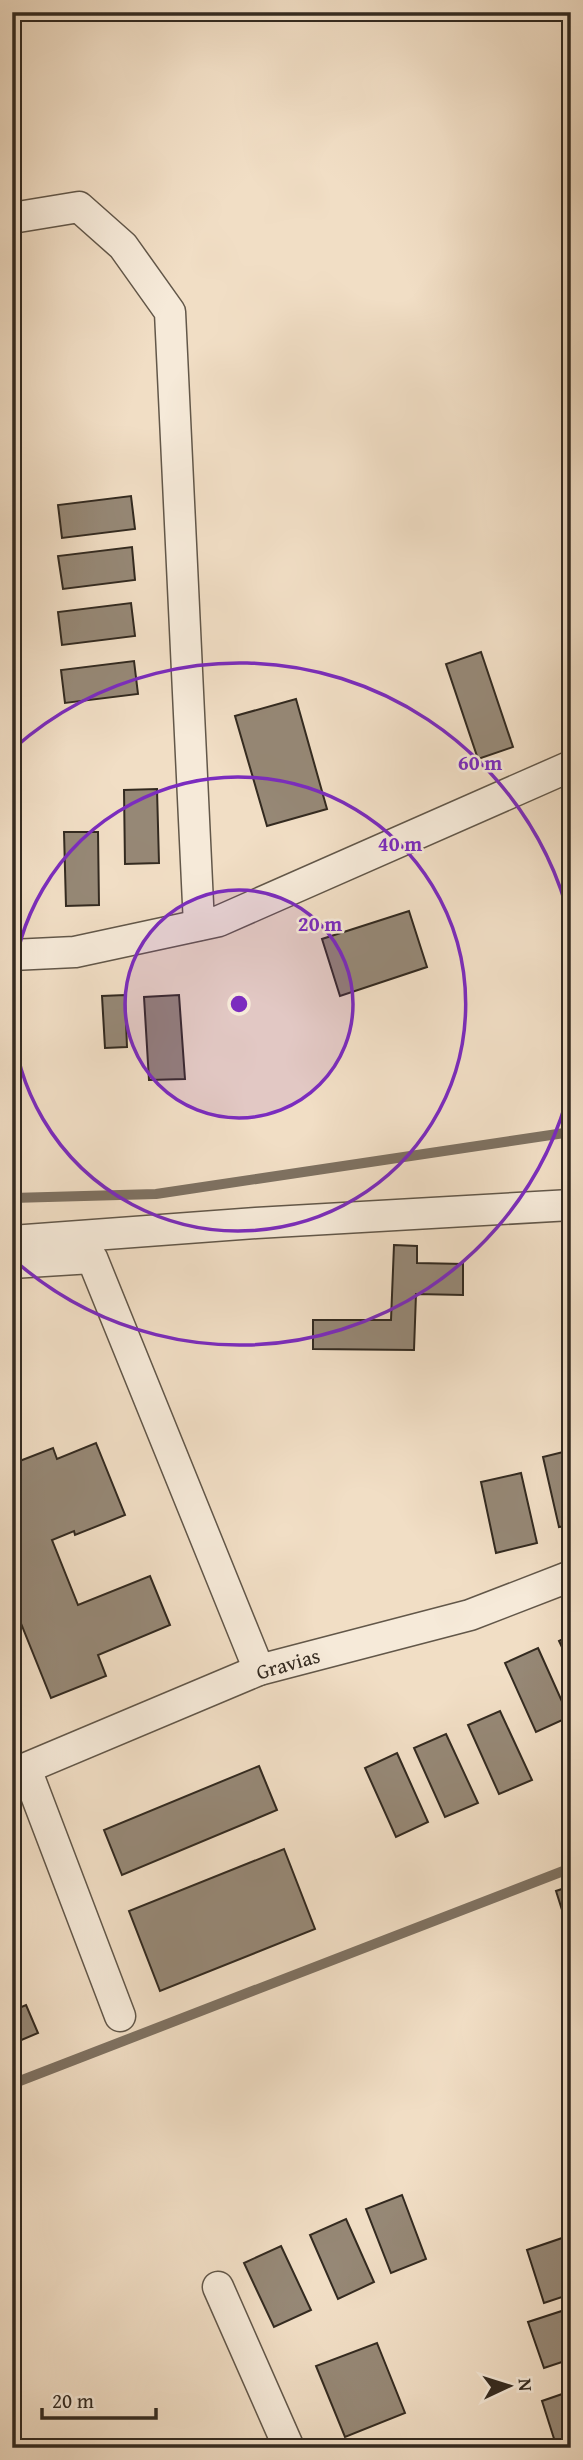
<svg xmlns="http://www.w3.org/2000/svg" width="583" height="2460" viewBox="0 0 583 2460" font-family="'Gentium Book Plus',serif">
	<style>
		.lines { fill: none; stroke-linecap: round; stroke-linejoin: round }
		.stream { stroke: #7e7161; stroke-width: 10 }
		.building { fill: #968876; stroke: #332a20; stroke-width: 2 }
		.street-casing { stroke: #625749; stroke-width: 33 }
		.street { stroke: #f6ead9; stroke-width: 30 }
		.ring { fill: none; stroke: #7b2cbf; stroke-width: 3.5 }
		.labels { text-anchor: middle; stroke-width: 5; stroke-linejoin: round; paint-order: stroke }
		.street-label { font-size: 21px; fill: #332a20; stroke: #f6ead9 }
		.centre { fill: #7b2cbf; stroke: #f6ead9; stroke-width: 3.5 }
		.ring-label { font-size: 21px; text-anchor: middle; font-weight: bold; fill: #7b2cbf; stroke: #f6ead9; stroke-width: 5; stroke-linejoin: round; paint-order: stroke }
	</style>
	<rect width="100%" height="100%" fill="#f1dec5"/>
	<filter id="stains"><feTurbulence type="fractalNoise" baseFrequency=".00286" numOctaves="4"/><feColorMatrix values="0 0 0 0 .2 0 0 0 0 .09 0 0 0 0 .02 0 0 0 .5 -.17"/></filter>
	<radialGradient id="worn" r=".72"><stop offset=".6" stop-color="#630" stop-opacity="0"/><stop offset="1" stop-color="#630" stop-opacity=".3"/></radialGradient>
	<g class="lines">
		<!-- stream -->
		<g class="stream">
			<path d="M 12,1198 L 156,1194 L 571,1132"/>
			<path d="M 12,2084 L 571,1868"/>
		</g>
	</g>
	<!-- building -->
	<g class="building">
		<path d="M 131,496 L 135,529 L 62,538 L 58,505 Z"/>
		<path d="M 132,547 L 135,580 L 63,589 L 58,556 Z"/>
		<path d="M 131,603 L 135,636 L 62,645 L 58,612 Z"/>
		<path d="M 481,652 L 513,747 L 478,759 L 446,664 Z"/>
		<path d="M 134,661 L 138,694 L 65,703 L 61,670 Z"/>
		<path d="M 296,699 L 327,809 L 267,826 L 235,716 Z"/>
		<path d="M 157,789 L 159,863 L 125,864 L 124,790 Z"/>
		<path d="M 64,832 L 98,832 L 99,905 L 66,906 Z"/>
		<path d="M 409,911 L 427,967 L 340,996 L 322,939 Z"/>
		<path d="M 125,995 L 127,1047 L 105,1048 L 102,996 Z"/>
		<path d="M 179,995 L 185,1079 L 149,1080 L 144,997 Z"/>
		<path d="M 394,1245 L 417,1246 L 417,1263 L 463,1264 L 463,1295 L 416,1294 L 414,1350 L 313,1349 L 313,1320 L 391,1320 Z"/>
		<path d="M 96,1443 L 125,1515 L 75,1535 L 74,1531 L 52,1540 L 78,1605 L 150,1576 L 170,1625 L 98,1655 L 106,1676 L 51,1698 L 12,1601 L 12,1464 L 53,1448 L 57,1459 Z"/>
		<path d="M 571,1450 L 571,1525 L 559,1527 L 543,1457 Z"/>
		<path d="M 521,1473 L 537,1543 L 496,1553 L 481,1482 Z"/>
		<path d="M 571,1635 L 571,1666 L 559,1641 Z"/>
		<path d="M 538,1648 L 569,1717 L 536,1732 L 505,1663 Z"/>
		<path d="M 500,1711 L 532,1780 L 499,1794 L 468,1725 Z"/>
		<path d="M 446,1734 L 478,1803 L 445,1817 L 414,1748 Z"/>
		<path d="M 397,1753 L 428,1822 L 396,1837 L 365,1768 Z"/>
		<path d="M 259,1766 L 277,1810 L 122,1875 L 104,1830 Z"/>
		<path d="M 284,1849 L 315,1929 L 160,1991 L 129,1911 Z"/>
		<path d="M 571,1886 L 571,1928 L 568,1929 L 556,1891 Z"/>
		<path d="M 26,2005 L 38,2033 L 12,2044 L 12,2011 Z"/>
		<path d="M 402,2195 L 426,2259 L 391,2273 L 366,2209 Z"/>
		<path d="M 346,2219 L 374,2282 L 338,2299 L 310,2235 Z"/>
		<path d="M 571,2235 L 571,2294 L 544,2303 L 527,2250 Z"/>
		<path d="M 281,2246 L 311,2310 L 274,2327 L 244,2263 Z"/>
		<path d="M 571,2308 L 571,2359 L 544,2368 L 528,2322 Z"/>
		<path d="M 377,2343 L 405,2413 L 345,2437 L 316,2366 Z"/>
		<path d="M 571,2391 L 571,2444 L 557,2448 L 542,2401 Z"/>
	</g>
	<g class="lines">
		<!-- street casing -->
		<g class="street-casing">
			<g id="street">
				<path d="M 12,218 L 79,207 L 123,246 L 170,312 L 199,925"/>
				<path d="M 12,955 L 75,952 L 219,921 L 571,766"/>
				<path d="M 12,1241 L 256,1223 L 571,1205"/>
				<path d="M 12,1263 L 92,1258 L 259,1670"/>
				<path d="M 26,1769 L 120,2016"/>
				<path d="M 12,1774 L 259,1670 L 470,1615 L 571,1576"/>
				<path d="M 218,2287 L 289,2448"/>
			</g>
		</g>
		<!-- street -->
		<use href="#street" class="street"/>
	</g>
	<!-- distance rings -->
	<circle cx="239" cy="1004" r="114" fill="#7b2cbf" fill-opacity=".12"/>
	<g class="ring">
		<circle cx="239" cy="1004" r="114"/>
		<path d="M12 992A227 227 0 1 1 12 1016"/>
		<path d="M571 1084A341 341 0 0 1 13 1259M13 749A341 341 0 0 1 571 924"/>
	</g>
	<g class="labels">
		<!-- street labels -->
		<g class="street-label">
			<text transform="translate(288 1664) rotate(-16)" y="7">Gravias</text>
		</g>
	</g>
	<circle cx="239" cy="1004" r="10" class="centre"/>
	<g class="ring-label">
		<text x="480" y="770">60 m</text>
		<text x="400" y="851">40 m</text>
		<text x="320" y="931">20 m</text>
	</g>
	<!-- margin -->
	<rect width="583" height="2460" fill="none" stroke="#f1dec5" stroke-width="42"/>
	<rect x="14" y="14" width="555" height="2432" fill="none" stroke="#332a20" stroke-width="3.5"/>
	<rect x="21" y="21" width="541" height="2418" fill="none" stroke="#332a20" stroke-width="2"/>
	<!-- north arrow -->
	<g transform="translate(509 2386) rotate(86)" stroke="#f6ead9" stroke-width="5" paint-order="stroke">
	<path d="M0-5L12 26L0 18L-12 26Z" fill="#332a20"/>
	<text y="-10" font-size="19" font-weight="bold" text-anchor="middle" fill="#332a20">N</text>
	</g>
	<!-- scale -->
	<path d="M42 2408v10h114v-10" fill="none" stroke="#332a20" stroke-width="3.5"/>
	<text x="52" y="2408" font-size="21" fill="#332a20" stroke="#f6ead9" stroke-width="5" paint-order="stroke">20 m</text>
	<rect width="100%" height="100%" filter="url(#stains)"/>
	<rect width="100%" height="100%" fill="url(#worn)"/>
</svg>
